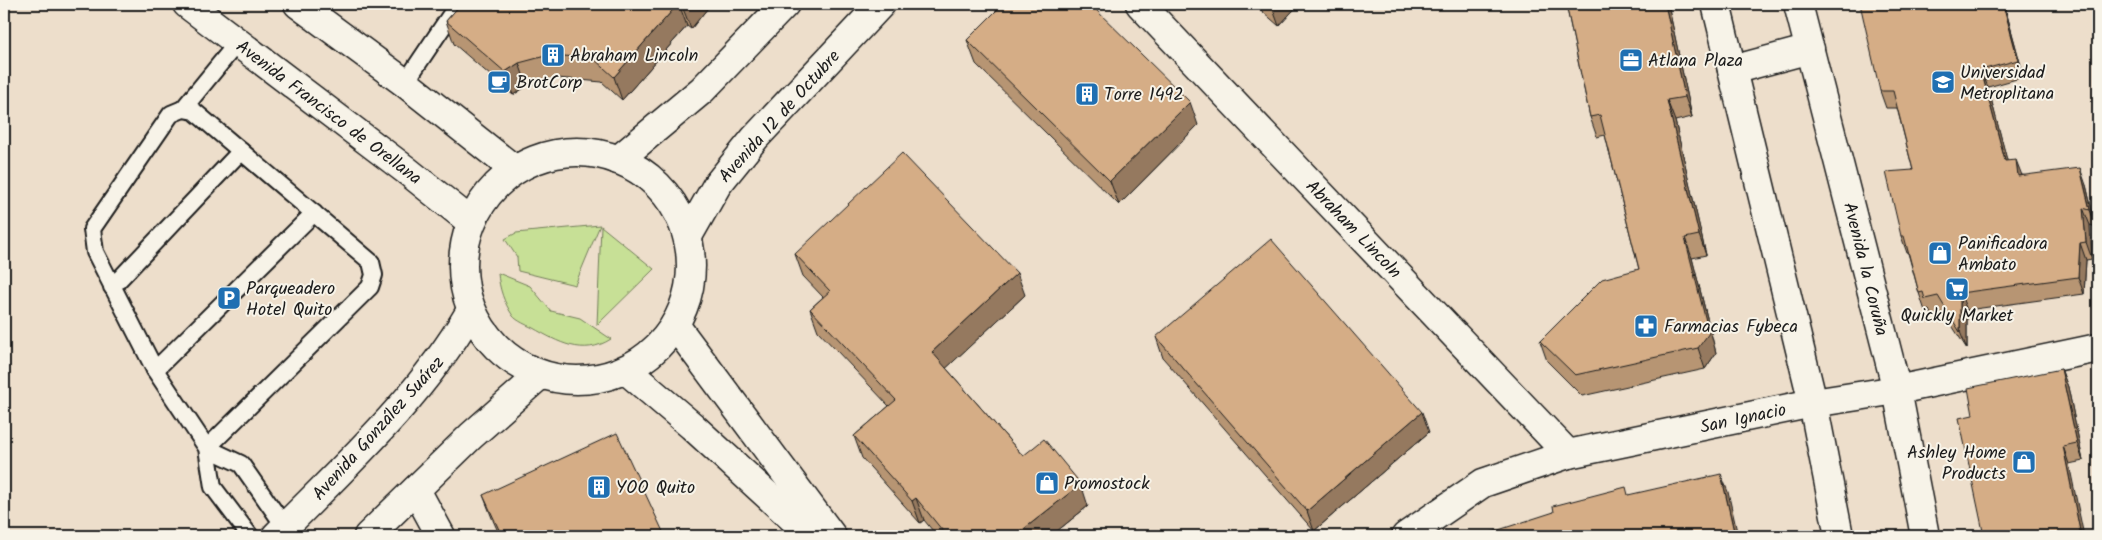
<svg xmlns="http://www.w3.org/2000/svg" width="2102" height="540" viewBox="0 0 2102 540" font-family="Kalam,sans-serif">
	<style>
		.green { fill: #c7e096; stroke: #727e59 }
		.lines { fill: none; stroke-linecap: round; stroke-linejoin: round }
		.service-casing { stroke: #1c1c1c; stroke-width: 20 }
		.minor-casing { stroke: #1c1c1c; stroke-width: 31 }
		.tertiary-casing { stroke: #1c1c1c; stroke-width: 31 }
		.secondary-casing { stroke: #1c1c1c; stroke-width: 31 }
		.service { stroke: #f7f3e8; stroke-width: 16 }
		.minor { stroke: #f7f3e8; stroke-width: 28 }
		.tertiary { stroke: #f7f3e8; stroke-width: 28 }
		.secondary { stroke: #f7f3e8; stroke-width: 28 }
		.wall { fill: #b79573; stroke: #1c1c1c }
		.shaded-wall { fill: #95795e; stroke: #1c1c1c }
		.building { fill: #d5ad86; stroke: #1c1c1c }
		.labels { text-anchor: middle; stroke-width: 4; stroke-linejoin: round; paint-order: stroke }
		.poi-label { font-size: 18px; fill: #1c1c1c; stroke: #f7f3e8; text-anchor: start }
		.street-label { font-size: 18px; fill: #1c1c1c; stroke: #f7f3e8 }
	</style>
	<rect width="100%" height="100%" fill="#eddecb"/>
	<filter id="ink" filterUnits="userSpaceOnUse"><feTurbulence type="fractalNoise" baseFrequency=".02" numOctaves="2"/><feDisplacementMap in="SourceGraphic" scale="10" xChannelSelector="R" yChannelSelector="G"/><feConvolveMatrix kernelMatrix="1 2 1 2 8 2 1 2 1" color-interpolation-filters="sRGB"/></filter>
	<g filter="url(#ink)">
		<!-- green -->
		<g class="green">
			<path d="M 600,225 L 575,285 L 518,271 L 517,257 L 505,239 L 516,233 Z"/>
			<path d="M 601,226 L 654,269 L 597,325 Z"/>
			<path d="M 498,273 L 530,286 L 551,311 L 580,318 L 611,339 C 583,357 558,342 533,328 C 527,325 517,321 513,316 C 504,303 499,288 498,273 Z"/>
		</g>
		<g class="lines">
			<!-- service casing -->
			<g class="service-casing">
				<g id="service">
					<path d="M 405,83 L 458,4"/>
					<path d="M 183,109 L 237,43"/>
					<path d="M 112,287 L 241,151"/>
					<path d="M 155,370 L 314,213"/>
					<path d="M 250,536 L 213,487 L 207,448 L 155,370 L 95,252 L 92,229 L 171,114 L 183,109 L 194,111 L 371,262 L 374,275 L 370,287 L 207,448 L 241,464 L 285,527"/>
				</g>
			</g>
			<!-- minor casing -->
			<g class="minor-casing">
				<g id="minor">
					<path d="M 1140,4 L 1568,454"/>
					<path d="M 416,490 L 441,536"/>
					<path d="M 1406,536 L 1483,483 L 1568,454 L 1813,403 L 1897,390 L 2098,348"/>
				</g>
			</g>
			<!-- tertiary casing -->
			<g class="tertiary-casing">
				<g id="tertiary">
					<path d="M 187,4 L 406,170 L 471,222"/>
					<path d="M 298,4 L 405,83 L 515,170"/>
				</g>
			</g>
			<!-- secondary casing -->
			<g class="secondary-casing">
				<g id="secondary">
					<path d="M 1716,4 L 1813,403 L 1839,536"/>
					<path d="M 1798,4 L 1897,390 L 1925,536"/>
					<path d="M 1732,70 L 1810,49"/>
					<circle cx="577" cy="266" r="114"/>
					<path d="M 618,160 L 702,90 L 785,4"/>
					<path d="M 688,236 L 717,185 L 755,138 L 881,4"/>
					<path d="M 675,325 L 832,536"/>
					<path d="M 626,370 L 692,426 L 812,536"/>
					<path d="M 276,536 C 346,465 420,398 470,312"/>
					<path d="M 368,536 L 471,436 L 540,375"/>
				</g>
			</g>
			<!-- service -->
			<use href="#service" class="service"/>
			<!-- minor -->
			<use href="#minor" class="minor"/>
			<!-- tertiary -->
			<use href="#tertiary" class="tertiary"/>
			<!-- secondary -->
			<use href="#secondary" class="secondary"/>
		</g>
		<!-- wall -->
		<g class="wall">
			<path d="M 461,4 L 711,4 L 691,29 L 687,26 L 622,100 L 602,82 L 557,78 L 527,86 L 513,95 L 454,44 L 446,21 Z"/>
			<path d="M 1254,4 L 1299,4 L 1279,26 Z"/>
			<path d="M 1566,4 L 1668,4 L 1692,117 L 1675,121 L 1706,255 L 1692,258 L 1716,353 L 1705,369 L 1582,396 L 1547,361 L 1540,341 L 1639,269 L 1605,135 L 1597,137 L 1590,117 Z"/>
			<path d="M 2004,4 L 2024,77 L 1988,87 L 2007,161 L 2022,175 L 2086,185 L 2096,227 L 2090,225 L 2092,259 L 2086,260 L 2084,294 L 1967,310 L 1967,349 L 1944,313 L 1932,316 L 1929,310 L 1925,311 L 1919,293 L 1908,253 L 1907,253 L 1901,236 L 1913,170 L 1897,108 L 1886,108 L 1880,91 Z"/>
			<path d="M 967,40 L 1198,125 L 1119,205 L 976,64 Z"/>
			<path d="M 795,254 L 1025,295 L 946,368 L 1023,456 L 1088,506 L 1051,536 L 937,536 L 924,520 L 920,523 L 862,458 L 854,436 L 889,406 L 818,331 L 810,309 L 823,297 L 803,276 Z"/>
			<path d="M 1156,337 L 1429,432 L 1314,531 L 1163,358 Z"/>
			<path d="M 2061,369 L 2068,387 L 2083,461 L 2069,464 L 1973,415 Z"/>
			<path d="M 483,495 L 665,536 L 500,536 L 492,518 Z"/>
		</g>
		<!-- shaded-wall -->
		<g class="shaded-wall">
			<path d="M 678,4 L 679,4 L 687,26 L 622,100 L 614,77 Z"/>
			<path d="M 684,4 L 711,4 L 691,29 L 682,6 Z"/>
			<path d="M 1271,4 L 1299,4 L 1279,26 Z"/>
			<path d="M 1665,4 L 1668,4 L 1692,117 L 1685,97 Z"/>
			<path d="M 2003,4 L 2004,4 L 2024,77 L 2018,60 Z"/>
			<path d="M 519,63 L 527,86 L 513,95 L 505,72 Z"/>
			<path d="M 1981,70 L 1988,87 L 2012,179 L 2005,161 Z"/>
			<path d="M 1667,100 L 1675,121 L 1706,255 L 1699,235 Z"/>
			<path d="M 1190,102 L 1198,125 L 1119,205 L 1110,181 Z"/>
			<path d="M 2016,160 L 2023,178 L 2018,176 Z"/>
			<path d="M 2080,168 L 2086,185 L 2096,227 L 2090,210 Z"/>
			<path d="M 2083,208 L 2090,225 L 2092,259 L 2086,242 Z"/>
			<path d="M 1685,238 L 1692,258 L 1716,353 L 1705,369 L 1698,348 Z"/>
			<path d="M 2080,243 L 2086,260 L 2084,294 L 2078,277 Z"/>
			<path d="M 1017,273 L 1025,295 L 940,374 L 932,352 Z"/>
			<path d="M 1960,293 L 1967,310 L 1967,349 L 1960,332 Z"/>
			<path d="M 2061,369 L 2068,387 L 2083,461 L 2077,443 Z"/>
			<path d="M 1422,412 L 1429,432 L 1314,531 L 1307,511 Z"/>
			<path d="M 2063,446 L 2069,464 L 2084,536 L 2081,536 Z"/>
			<path d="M 1721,474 L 1728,492 L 1738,536 L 1735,536 Z"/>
			<path d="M 1081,484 L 1088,506 L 1051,536 L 1015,536 Z"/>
			<path d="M 916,498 L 924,520 L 920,523 L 912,501 Z"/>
		</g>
		<!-- building -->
		<g class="building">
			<path d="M 461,4 L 678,4 L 614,77 L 593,58 L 549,55 L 519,63 L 505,72 L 446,21 Z"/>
			<path d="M 1003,4 L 1090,4 L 1190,102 L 1110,181 L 967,40 Z"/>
			<path d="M 1566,4 L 1665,4 L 1685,97 L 1667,100 L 1699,235 L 1685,238 L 1709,333 L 1698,348 L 1575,375 L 1540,341 L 1602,279 L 1639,269 L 1600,115 L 1590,117 Z"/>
			<path d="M 1860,4 L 2003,4 L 2018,60 L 1981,70 L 2005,161 L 2016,160 L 2018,176 L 2080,168 L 2090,210 L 2083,208 L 2086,242 L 2080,243 L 2078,277 L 1960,293 L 1960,332 L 1938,296 L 1925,299 L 1923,292 L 1919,293 L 1904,236 L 1901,236 L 1886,172 L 1913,170 L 1893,91 L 1880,91 Z"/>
			<path d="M 902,153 L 1017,273 L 932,352 L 1023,456 L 1044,439 L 1081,484 L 1015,536 L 947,536 L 916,498 L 912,501 L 854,436 L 896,400 L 810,309 L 830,291 L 795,254 Z"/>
			<path d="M 1271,239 L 1422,412 L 1307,511 L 1156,337 Z"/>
			<path d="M 2061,369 L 2077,443 L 2063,446 L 2081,536 L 1984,536 L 1959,418 L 1973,415 L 1968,388 Z"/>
			<path d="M 617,433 L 665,536 L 502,536 L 483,495 Z"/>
			<path d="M 1721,474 L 1735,536 L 1480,536 L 1554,512 L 1553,506 L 1626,487 L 1628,495 Z"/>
		</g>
	</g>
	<!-- icons -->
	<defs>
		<g id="building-square" transform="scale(1.25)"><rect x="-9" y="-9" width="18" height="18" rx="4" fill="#1f6fb2" stroke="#f7f3e8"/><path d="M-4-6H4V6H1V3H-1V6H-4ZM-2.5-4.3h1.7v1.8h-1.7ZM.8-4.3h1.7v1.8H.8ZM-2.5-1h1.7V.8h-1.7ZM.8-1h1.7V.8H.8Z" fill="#fff"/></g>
		<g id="office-square" transform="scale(1.25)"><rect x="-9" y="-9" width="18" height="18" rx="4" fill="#1f6fb2" stroke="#f7f3e8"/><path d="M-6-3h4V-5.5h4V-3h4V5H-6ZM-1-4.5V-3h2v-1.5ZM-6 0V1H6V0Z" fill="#fff"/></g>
		<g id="cafe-square" transform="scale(1.25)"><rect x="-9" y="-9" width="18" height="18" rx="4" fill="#1f6fb2" stroke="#f7f3e8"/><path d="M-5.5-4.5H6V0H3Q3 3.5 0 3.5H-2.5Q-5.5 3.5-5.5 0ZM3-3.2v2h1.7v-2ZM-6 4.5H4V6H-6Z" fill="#fff"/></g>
		<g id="university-square" transform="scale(1.25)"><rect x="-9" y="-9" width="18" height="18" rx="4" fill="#1f6fb2" stroke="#f7f3e8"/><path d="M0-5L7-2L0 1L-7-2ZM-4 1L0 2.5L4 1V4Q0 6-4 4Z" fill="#fff"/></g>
		<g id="shop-square" transform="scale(1.25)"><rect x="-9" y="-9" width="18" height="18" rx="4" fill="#1f6fb2" stroke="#f7f3e8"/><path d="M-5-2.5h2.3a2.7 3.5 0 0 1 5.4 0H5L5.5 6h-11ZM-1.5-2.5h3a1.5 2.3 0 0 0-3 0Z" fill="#fff"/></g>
		<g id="supermarket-square" transform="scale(1.25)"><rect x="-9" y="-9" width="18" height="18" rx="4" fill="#1f6fb2" stroke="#f7f3e8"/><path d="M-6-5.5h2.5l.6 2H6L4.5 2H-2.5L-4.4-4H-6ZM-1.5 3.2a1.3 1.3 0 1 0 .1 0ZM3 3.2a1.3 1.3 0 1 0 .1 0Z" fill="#fff"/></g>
		<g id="parking-square" transform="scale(1.25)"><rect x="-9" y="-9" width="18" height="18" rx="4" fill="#1f6fb2" stroke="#f7f3e8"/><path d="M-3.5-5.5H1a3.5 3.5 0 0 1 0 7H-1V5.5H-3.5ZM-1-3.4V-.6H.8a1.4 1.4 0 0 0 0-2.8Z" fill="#fff"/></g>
		<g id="pharmacy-square" transform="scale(1.25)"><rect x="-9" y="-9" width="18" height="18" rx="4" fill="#1f6fb2" stroke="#f7f3e8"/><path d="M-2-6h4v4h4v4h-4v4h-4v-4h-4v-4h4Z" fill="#fff"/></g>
	</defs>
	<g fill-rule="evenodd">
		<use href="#building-square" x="553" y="55"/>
		<use href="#office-square" x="1631" y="60"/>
		<use href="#cafe-square" x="499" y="82"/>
		<use href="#university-square" x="1943" y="82"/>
		<use href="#building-square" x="1087" y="94"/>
		<use href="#shop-square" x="1940" y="253"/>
		<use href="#supermarket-square" x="1957" y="289"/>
		<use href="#parking-square" x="229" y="298"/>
		<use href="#pharmacy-square" x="1646" y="326"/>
		<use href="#shop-square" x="2024" y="462"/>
		<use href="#shop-square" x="1047" y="483"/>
		<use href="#building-square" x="599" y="487"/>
	</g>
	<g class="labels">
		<!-- poi labels -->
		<g class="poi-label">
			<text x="570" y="61">Abraham Lincoln</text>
			<text x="1648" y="66">Atlana Plaza</text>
			<text x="1960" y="78">Universidad<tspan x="1960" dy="21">Metroplitana</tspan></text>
			<text x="516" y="88">BrotCorp</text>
			<text x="1104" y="100">Torre 1492</text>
			<text x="1958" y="249">Panificadora<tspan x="1958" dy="21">Ambato</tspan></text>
			<text x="246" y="294">Parqueadero<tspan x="246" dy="21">Hotel Quito</tspan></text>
			<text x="1957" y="321" text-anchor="middle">Quickly Market</text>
			<text x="1664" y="332">Farmacias Fybeca</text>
			<text x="2006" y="458" text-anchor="end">Ashley Home<tspan x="2006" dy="21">Products</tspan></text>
			<text x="1064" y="489">Promostock</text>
			<text x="616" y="493">YOO Quito</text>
		</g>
		<!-- street labels -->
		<g class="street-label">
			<text transform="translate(329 112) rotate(37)" y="6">Avenida Francisco de Orellana</text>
			<text transform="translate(779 116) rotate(-48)" y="6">Avenida 12 de Octubre</text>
			<text transform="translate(1354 229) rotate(46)" y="6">Abraham Lincoln</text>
			<text transform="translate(1866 269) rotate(76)" y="6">Avenida la Coruña</text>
			<text transform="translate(1743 418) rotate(-12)" y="6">San Ignacio</text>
			<text transform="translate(378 428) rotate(-48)" y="6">Avenida González Suárez</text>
		</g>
	</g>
	<!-- margin -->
	<rect width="2102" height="540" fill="none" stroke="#f7f3e8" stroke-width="20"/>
	<rect x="10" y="10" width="2082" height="520" fill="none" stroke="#1c1c1c" stroke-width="2" filter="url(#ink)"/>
</svg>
